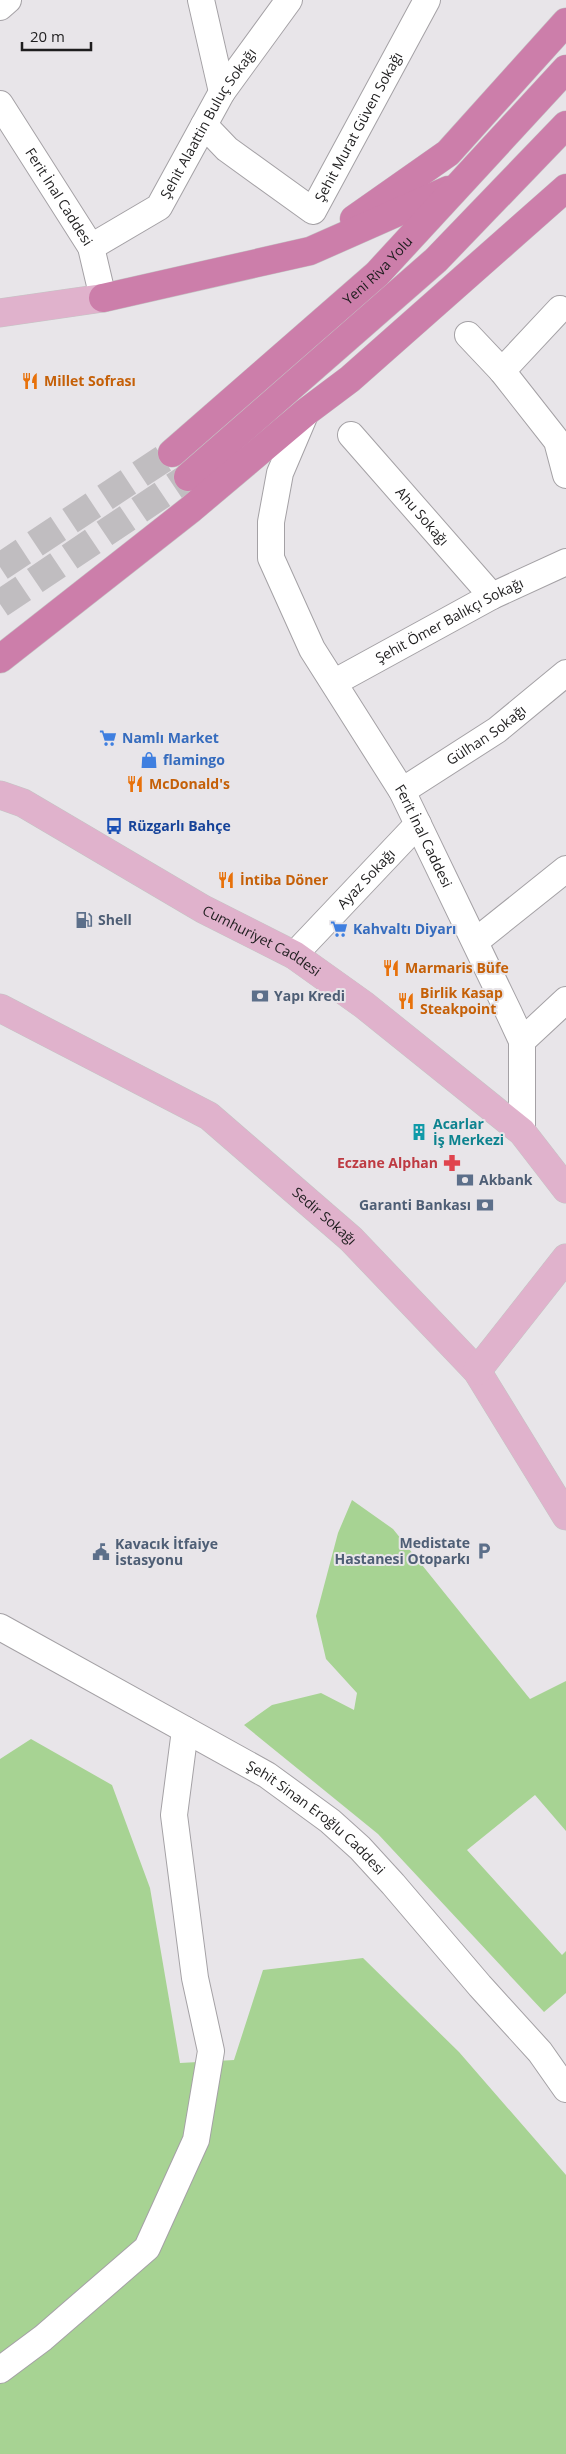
<svg xmlns="http://www.w3.org/2000/svg" width="566" height="2454" viewBox="0 0 566 2454" font-family="'Open Sans',sans-serif">
	<style>
		.green { fill: #a7d393 }
		.lines { fill: none; stroke-linecap: round; stroke-linejoin: round }
		.highway-tunnel { stroke: #c0bdc0; stroke-width: 28; stroke-dasharray: 28 14; stroke-linecap: butt }
		.minor-casing { stroke: #a4a1a5; stroke-width: 28 }
		.major-casing { stroke: #c4c4c4; stroke-width: 29 }
		.highway-casing { stroke: #c4c4c4; stroke-width: 29 }
		.minor { stroke: #fff; stroke-width: 26 }
		.major { stroke: #e0b2cc; stroke-width: 28 }
		.highway { stroke: #cc7eaa; stroke-width: 28 }
		.labels { text-anchor: middle; stroke-width: 4; stroke-linejoin: round; paint-order: stroke }
		.street-label { font-size: 14px; fill: #1e1d1e; stroke: #e8e5e9 }
		.food-label { font-size: 14px; font-weight: bold; fill: #c56008; stroke: #e8e5e9; text-anchor: start }
		.shop-label { font-size: 14px; font-weight: bold; fill: #366cbe; stroke: #e8e5e9; text-anchor: start }
		.transit-label { font-size: 14px; font-weight: bold; fill: #164399; stroke: #e8e5e9; text-anchor: start }
		.service-label { font-size: 14px; font-weight: bold; fill: #4e5e75; stroke: #e8e5e9; text-anchor: start }
		.culture-label { font-size: 14px; font-weight: bold; fill: #0d838f; stroke: #e8e5e9; text-anchor: start }
		.health-label { font-size: 14px; font-weight: bold; fill: #be3a42; stroke: #e8e5e9; text-anchor: end }
	</style>
	<rect width="100%" height="100%" fill="#e8e5e9"/>
	<!-- green -->
	<g class="green">
		<path d="M 352,1500 L 393,1529 L 530,1699 L 566,1681 L 566,1831 L 535,1795 L 467,1850 L 562,1955 L 566,1951 L 566,1993 L 544,2012 L 378,1834 L 244,1725 L 272,1705 L 321,1693 L 354,1710 L 357,1693 L 326,1659 L 316,1616 L 338,1533 Z"/>
		<path d="M 31,1739 L 112,1785 L 150,1888 L 180,2063 L 234,2060 L 263,1970 L 363,1958 L 459,2052 L 566,2175 L 566,2454 L 0,2454 L 0,1759 Z"/>
	</g>
	<g class="lines">
		<!-- highway-tunnel -->
		<g class="highway-tunnel">
			<path d="M 0,567 L 172,453"/>
			<path d="M 0,604 L 188,477"/>
		</g>
		<!-- minor casing -->
		<g class="minor-casing">
			<g id="minor">
				<path d="M 201,0 L 222,92"/>
				<path d="M 0,7 L 8,0"/>
				<path id="s1" d="M 0,104 L 91,247 L 103,298"/>
				<path id="s2" d="M 204,125 L 227,149 L 313,211 L 427,0"/>
				<path id="s3" d="M 91,247 L 159,207 L 222,92 L 289,0"/>
				<path d="M 468,335 L 502,371 L 557,441 L 566,475"/>
				<path d="M 502,371 L 560,309"/>
				<path id="s4" d="M 306,412 L 280,473 L 271,522 L 271,558 L 312,649 L 402,791 L 509,1013 L 522,1041 L 522,1132"/>
				<path id="s5" d="M 351,435 L 492,596"/>
				<path id="s6" d="M 335,682 L 492,596 L 566,562"/>
				<path id="s7" d="M 402,791 L 497,730 L 566,673"/>
				<path d="M 476,941 L 566,869"/>
				<path id="s8" d="M 294,955 L 418,824"/>
				<path d="M 522,1041 L 566,1000"/>
				<path id="s9" d="M 0,1627 L 267,1775 L 330,1821 L 360,1848 L 393,1884 L 480,1986 L 540,2052 L 566,2089"/>
				<path d="M 0,2370 L 43,2338 L 147,2248 L 196,2140 L 211,2051 L 195,1978 L 174,1815 L 185,1730"/>
			</g>
		</g>
		<!-- major casing -->
		<g class="major-casing">
			<g id="major">
				<path d="M 0,313 L 103,298"/>
				<path id="s10" d="M 0,795 L 23,803 L 203,909 L 294,955 L 364,1005 L 522,1132 L 566,1189"/>
				<path id="s11" d="M 0,1008 L 209,1116 L 351,1239 L 477,1371 L 566,1516"/>
				<path d="M 477,1371 L 566,1258"/>
			</g>
		</g>
		<!-- highway casing -->
		<g class="highway-casing">
			<g id="highway">
				<path d="M 354,219 L 448,153 L 566,22"/>
				<path d="M 103,298 L 310,251 L 448,190"/>
				<path id="s12" d="M 172,453 L 377,274 L 566,69"/>
				<path d="M 188,477 L 436,260 L 566,125"/>
				<path d="M 0,659 L 191,509 L 306,412 L 350,379 L 566,188"/>
			</g>
		</g>
		<!-- minor -->
		<use href="#minor" class="minor"/>
		<!-- major -->
		<use href="#major" class="major"/>
		<!-- highway -->
		<use href="#highway" class="highway"/>
	</g>
	<!-- icons -->
	<defs>
		<g id="restaurant-bare" transform="scale(1.35)"><path d="M-5-6h1v4h1v-4h1v4h1v-4h1v5L-1.5 .5V6h-2V.5L-5-1ZM5-6V6H3V1.5H1.5Q1.5-4 5-6Z" fill="#e8710a" stroke="#e8e5e9" stroke-width="2.5" paint-order="stroke"/></g>
		<g id="supermarket-bare" transform="scale(1.35)"><path d="M-6-5.5h2.5l.6 2H6L4.5 2H-2.5L-4.4-4H-6ZM-1.5 3.2a1.3 1.3 0 1 0 .1 0ZM3 3.2a1.3 1.3 0 1 0 .1 0Z" fill="#3f7fe0" stroke="#e8e5e9" stroke-width="2.5" paint-order="stroke"/></g>
		<g id="shop-bare" transform="scale(1.35)"><path d="M-5-2.5h2.3a2.7 3.5 0 0 1 5.4 0H5L5.5 6h-11ZM-1.5-2.5h3a1.5 2.3 0 0 0-3 0Z" fill="#3f7fe0" stroke="#e8e5e9" stroke-width="2.5" paint-order="stroke"/></g>
		<g id="bus-bare" transform="scale(1.35)"><path d="M-5-6H5V4H4V6H2V4H-2V6H-4V4H-5ZM-3.5-4V0h7V-4ZM-3.5 1.2v1.5H-2V1.2ZM2 1.2v1.5H3.5V1.2Z" fill="#1a4fb4" stroke="#e8e5e9" stroke-width="2.5" paint-order="stroke"/></g>
		<g id="fuel-bare" transform="scale(1.35)"><path d="M-5.5-6h7V0h2V4h1.3V-2.5L3-4.5l.8-.8L6-3V5H2.5V1h-1V6h-7ZM-4.2-4.7v3.2H.2V-4.7Z" fill="#5c6f8a" stroke="#e8e5e9" stroke-width="2.5" paint-order="stroke"/></g>
		<g id="bank-bare" transform="scale(1.35)"><path d="M-6-4H6V4H-6ZM0-2.3a2.3 2.3 0 1 0 0 4.6a2.3 2.3 0 1 0 0-4.6Z" fill="#5c6f8a" stroke="#e8e5e9" stroke-width="2.5" paint-order="stroke"/></g>
		<g id="building-bare" transform="scale(1.35)"><path d="M-4-6H4V6H1V3H-1V6H-4ZM-2.5-4.3h1.7v1.8h-1.7ZM.8-4.3h1.7v1.8H.8ZM-2.5-1h1.7V.8h-1.7ZM.8-1h1.7V.8H.8Z" fill="#0f9aa8" stroke="#e8e5e9" stroke-width="2.5" paint-order="stroke"/></g>
		<g id="pharmacy-bare" transform="scale(1.35)"><path d="M-2-6h4v4h4v4h-4v4h-4v-4h-4v-4h4Z" fill="#e0444e" stroke="#e8e5e9" stroke-width="2.5" paint-order="stroke"/></g>
		<g id="parking-bare" transform="scale(1.35)"><path d="M-3.5-5.5H1a3.5 3.5 0 0 1 0 7H-1V5.5H-3.5ZM-1-3.4V-.6H.8a1.4 1.4 0 0 0 0-2.8Z" fill="#5c6f8a" stroke="#e8e5e9" stroke-width="2.5" paint-order="stroke"/></g>
		<g id="civic-bare" transform="scale(1.35)"><path d="M-.6-6.5H3V-4.5H.6V-3L4-1V1h2V6H-6V1h2V-1L-.6-3ZM-1.2 2.5V6h2.4V2.5Z" fill="#5c6f8a" stroke="#e8e5e9" stroke-width="2.5" paint-order="stroke"/></g>
	</defs>
	<g fill-rule="evenodd">
		<use href="#restaurant-bare" x="30" y="381"/>
		<use href="#supermarket-bare" x="108" y="738"/>
		<use href="#shop-bare" x="149" y="760"/>
		<use href="#restaurant-bare" x="135" y="784"/>
		<use href="#bus-bare" x="114" y="826"/>
		<use href="#restaurant-bare" x="226" y="880"/>
		<use href="#fuel-bare" x="84" y="920"/>
		<use href="#supermarket-bare" x="339" y="929"/>
		<use href="#restaurant-bare" x="391" y="968"/>
		<use href="#bank-bare" x="260" y="996"/>
		<use href="#restaurant-bare" x="406" y="1001"/>
		<use href="#building-bare" x="419" y="1132"/>
		<use href="#pharmacy-bare" x="452" y="1163"/>
		<use href="#bank-bare" x="465" y="1180"/>
		<use href="#bank-bare" x="485" y="1205"/>
		<use href="#parking-bare" x="484" y="1551"/>
		<use href="#civic-bare" x="101" y="1552"/>
	</g>
	<g class="labels">
		<!-- street labels -->
		<g class="street-label">
			<text dy="5" stroke="none"><textPath href="#s3" startOffset="176">Şehit Alaattin Buluç Sokağı</textPath></text>
			<text dy="5" stroke="none"><textPath href="#s2" startOffset="235">Şehit Murat Güven Sokağı</textPath></text>
			<text dy="5" stroke="none"><textPath href="#s1" startOffset="110">Ferit İnal Caddesi</textPath></text>
			<text dy="5" stroke="none"><textPath href="#s12" startOffset="275">Yeni Riva Yolu</textPath></text>
			<text dy="5" stroke="none"><textPath href="#s5" startOffset="108">Ahu Sokağı</textPath></text>
			<text dy="5" stroke="none"><textPath href="#s6" startOffset="130">Şehit Ömer Balıkçı Sokağı</textPath></text>
			<text dy="5" stroke="none"><textPath href="#s7" startOffset="101">Gülhan Sokağı</textPath></text>
			<text dy="5" stroke="none"><textPath href="#s4" startOffset="470">Ferit İnal Caddesi</textPath></text>
			<text dy="5" stroke="none"><textPath href="#s8" startOffset="105">Ayaz Sokağı</textPath></text>
			<text dy="5" stroke="none"><textPath href="#s10" startOffset="300">Cumhuriyet Caddesi</textPath></text>
			<text dy="5" stroke="none"><textPath href="#s11" startOffset="388">Sedir Sokağı</textPath></text>
			<text dy="5" stroke="none"><textPath href="#s9" startOffset="370">Şehit Sinan Eroğlu Caddesi</textPath></text>
		</g>
		<!-- food labels -->
		<g class="food-label">
			<text x="44" y="386">Millet Sofrası</text>
			<text x="149" y="789">McDonald's</text>
			<text x="240" y="885">İntiba Döner</text>
			<text x="405" y="973">Marmaris Büfe</text>
			<text x="420" y="998">Birlik Kasap<tspan x="420" dy="16">Steakpoint</tspan></text>
		</g>
		<!-- shop labels -->
		<g class="shop-label">
			<text x="122" y="743">Namlı Market</text>
			<text x="163" y="765">flamingo</text>
			<text x="353" y="934">Kahvaltı Diyarı</text>
		</g>
		<!-- transit labels -->
		<g class="transit-label">
			<text x="128" y="831">Rüzgarlı Bahçe</text>
		</g>
		<!-- service labels -->
		<g class="service-label">
			<text x="98" y="925">Shell</text>
			<text x="274" y="1001">Yapı Kredi</text>
			<text x="479" y="1185">Akbank</text>
			<text x="471" y="1210" text-anchor="end">Garanti Bankası</text>
			<text x="470" y="1548" text-anchor="end">Medistate<tspan x="470" dy="16">Hastanesi Otoparkı</tspan></text>
			<text x="115" y="1549">Kavacık İtfaiye<tspan x="115" dy="16">İstasyonu</tspan></text>
		</g>
		<!-- culture labels -->
		<g class="culture-label">
			<text x="433" y="1129">Acarlar<tspan x="433" dy="16">İş Merkezi</tspan></text>
		</g>
		<!-- health labels -->
		<g class="health-label">
			<text x="438" y="1168">Eczane Alphan</text>
		</g>
	</g>
	<!-- scale -->
	<path d="M22 42v8h69v-8" fill="none" stroke="#1e1d1e" stroke-width="2.5"/>
	<text x="30" y="42" font-size="15" fill="#1e1d1e" stroke="#e8e5e9" stroke-width="4" paint-order="stroke">20 m</text>
</svg>
